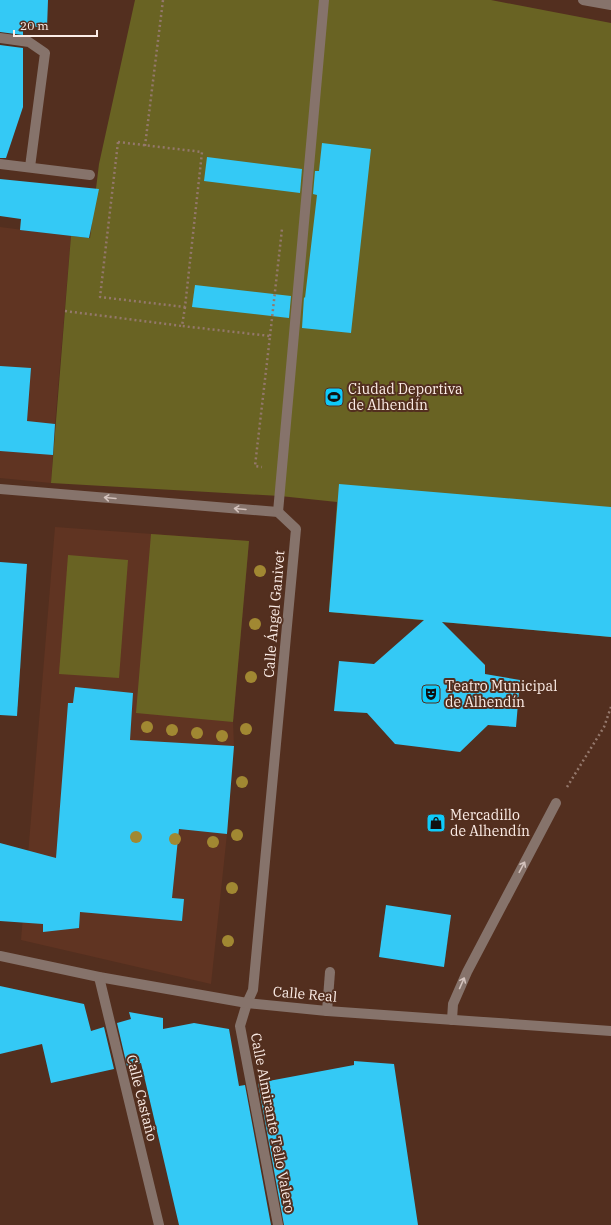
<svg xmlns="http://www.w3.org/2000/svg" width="611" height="1225" viewBox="0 0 611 1225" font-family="'IBM Plex Serif',serif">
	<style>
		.built { fill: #603422 }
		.green { fill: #696323 }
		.building { fill: #34c9f5 }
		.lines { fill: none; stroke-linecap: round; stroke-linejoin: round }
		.path { stroke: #94786c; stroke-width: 2.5; stroke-dasharray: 2 3; stroke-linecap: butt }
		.minor { stroke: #86736b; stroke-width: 10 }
		.tree { fill: #a18832 }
		.oneway { stroke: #d3c2bc }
		.labels { text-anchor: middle; stroke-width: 4; stroke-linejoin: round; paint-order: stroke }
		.poi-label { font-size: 14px; fill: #fcede7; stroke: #532f1f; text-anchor: start }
		.street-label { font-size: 14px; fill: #fcede7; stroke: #532f1f }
	</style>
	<rect width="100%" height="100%" fill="#532f1f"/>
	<!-- built -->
	<g class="built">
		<path d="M 0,227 L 71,236 L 55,424 L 51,483 L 0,478 Z"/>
		<path d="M 55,527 L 249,541 L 233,722 L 234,746 L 227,834 L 211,984 L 21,940 Z"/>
	</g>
	<!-- green -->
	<g class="green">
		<path d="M 135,0 L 491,0 L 611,23 L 611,637 L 329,612 L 337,502 L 280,496 L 51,483 L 71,236 L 90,238 L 99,164 Z"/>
		<path d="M 151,534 L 249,541 L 233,722 L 136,713 Z"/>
		<path d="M 68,555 L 128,560 L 119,678 L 59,674 Z"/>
	</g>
	<!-- building -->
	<g class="building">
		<path d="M 0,0 L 48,0 L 47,28 L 23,25 L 23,35 L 0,32 Z"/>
		<path d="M 0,45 L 23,48 L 23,107 L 6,158 L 0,158 Z"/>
		<path d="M 322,143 L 371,149 L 351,333 L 302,328 L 304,297 L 305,298 L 317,195 L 313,194 L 315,171 L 319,171 Z"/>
		<path d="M 207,157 L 302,169 L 300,193 L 204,181 Z"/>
		<path d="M 0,179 L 99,189 L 89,238 L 20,230 L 21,219 L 0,216 Z"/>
		<path d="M 195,285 L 291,296 L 289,318 L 192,307 Z"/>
		<path d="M 0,366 L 31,368 L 27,421 L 55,424 L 53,455 L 0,451 Z"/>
		<path d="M 339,484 L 611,507 L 611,637 L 442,622 L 485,665 L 485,674 L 520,680 L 516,727 L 488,725 L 460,752 L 395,744 L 367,713 L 334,711 L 339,661 L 374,664 L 424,620 L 329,612 Z"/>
		<path d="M 0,562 L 27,564 L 17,716 L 0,715 Z"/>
		<path d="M 75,687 L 133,693 L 130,740 L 234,746 L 227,834 L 179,829 L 172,898 L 184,899 L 182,921 L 80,912 L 79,928 L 43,932 L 43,924 L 0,921 L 0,843 L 56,858 L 68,703 L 73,703 Z"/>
		<path d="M 386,905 L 451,915 L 444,967 L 379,957 Z"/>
		<path d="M 0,986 L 84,1004 L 91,1031 L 104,1027 L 114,1069 L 51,1083 L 42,1044 L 0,1054 Z"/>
		<path d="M 129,1012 L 163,1018 L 163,1029 L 194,1023 L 229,1029 L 239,1086 L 245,1085 L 271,1225 L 179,1225 L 141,1063 L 127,1066 L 117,1023 L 131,1019 Z"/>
		<path d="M 354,1061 L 394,1064 L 418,1225 L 284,1225 L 258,1083 L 354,1065 Z"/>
	</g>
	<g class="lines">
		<!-- path -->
		<g class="path">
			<path d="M 118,142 L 202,152 L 185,307 L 100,297 Z"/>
			<path d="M 145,146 L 163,0"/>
			<path d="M 185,307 L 182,326 L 270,336 L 255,466 L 262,467"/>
			<path d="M 65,311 L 182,326"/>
			<path d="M 270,336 L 282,229"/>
			<path d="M 567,787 L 604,727 L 611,707"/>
		</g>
		<!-- minor -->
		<g class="minor">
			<path d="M 583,0 L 611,5"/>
			<path d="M 0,38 L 29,42 L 45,53 L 30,167"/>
			<path d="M 0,164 L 90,175"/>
			<path d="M 0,489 L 278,512 L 296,529 L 253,990 L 247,1003 L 240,1026 L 278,1225"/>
			<path d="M 278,512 L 324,0"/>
			<path d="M 0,956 L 99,977 L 247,1003 L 327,1011 L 611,1031"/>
			<path d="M 99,977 L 159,1225"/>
			<path d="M 327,1011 L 330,972"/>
			<path d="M 452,1020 L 453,1004 L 467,972 L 556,803"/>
		</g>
	</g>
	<!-- trees -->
	<g class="tree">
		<circle cx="260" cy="571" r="6"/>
		<circle cx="255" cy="624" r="6"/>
		<circle cx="251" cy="677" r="6"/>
		<circle cx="147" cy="727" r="6"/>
		<circle cx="246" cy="729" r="6"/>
		<circle cx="172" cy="730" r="6"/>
		<circle cx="197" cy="733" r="6"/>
		<circle cx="222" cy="736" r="6"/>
		<circle cx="242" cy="782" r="6"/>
		<circle cx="237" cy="835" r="6"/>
		<circle cx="136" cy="837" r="6"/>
		<circle cx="175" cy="839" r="6"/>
		<circle cx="213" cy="842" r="6"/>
		<circle cx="232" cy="888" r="6"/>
		<circle cx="228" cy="941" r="6"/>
	</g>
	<!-- one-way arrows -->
	<defs><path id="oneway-shaft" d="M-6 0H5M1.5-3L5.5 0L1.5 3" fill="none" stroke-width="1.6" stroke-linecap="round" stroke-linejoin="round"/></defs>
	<g class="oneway">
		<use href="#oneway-shaft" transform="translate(110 498) rotate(-175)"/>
		<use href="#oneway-shaft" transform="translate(240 509) rotate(-175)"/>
		<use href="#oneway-shaft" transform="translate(522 867) rotate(-62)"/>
		<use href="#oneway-shaft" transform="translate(462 983) rotate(-66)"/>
	</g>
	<!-- icons -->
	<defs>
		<g id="stadium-square" transform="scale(1)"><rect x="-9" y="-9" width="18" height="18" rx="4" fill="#0ecafa" stroke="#532f1f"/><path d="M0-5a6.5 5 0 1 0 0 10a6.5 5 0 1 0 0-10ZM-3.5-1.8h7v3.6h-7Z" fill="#111"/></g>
		<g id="theatre-square" transform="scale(1)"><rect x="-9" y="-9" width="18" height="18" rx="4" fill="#0ecafa" stroke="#532f1f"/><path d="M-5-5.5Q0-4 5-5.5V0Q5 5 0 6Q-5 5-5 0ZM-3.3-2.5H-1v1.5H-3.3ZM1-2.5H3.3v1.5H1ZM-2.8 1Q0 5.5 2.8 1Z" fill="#111"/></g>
		<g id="shop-square" transform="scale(1)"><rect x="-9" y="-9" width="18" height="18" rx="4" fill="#0ecafa" stroke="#532f1f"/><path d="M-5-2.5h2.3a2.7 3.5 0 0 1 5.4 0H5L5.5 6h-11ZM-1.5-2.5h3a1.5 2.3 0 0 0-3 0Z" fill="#111"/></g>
	</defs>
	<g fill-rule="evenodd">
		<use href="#stadium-square" x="334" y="397"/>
		<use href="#theatre-square" x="431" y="694"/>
		<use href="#shop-square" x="436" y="823"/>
	</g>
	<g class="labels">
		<!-- poi labels -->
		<g class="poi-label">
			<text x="348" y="394">Ciudad Deportiva<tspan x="348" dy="16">de Alhendín</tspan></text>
			<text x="445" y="691">Teatro Municipal<tspan x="445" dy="16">de Alhendín</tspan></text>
			<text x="450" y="820">Mercadillo<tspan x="450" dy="16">de Alhendín</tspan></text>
		</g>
		<!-- street labels -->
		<g class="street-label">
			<text transform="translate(274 614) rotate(-85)" y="5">Calle Ángel Ganivet</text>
			<text transform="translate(305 994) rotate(5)" y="5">Calle Real</text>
			<text transform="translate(142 1098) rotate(76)" y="5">Calle Castaño</text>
			<text transform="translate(273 1123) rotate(79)" y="5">Calle Almirante Tello Valero</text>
		</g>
	</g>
	<!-- scale -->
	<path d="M14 30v6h83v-6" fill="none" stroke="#fcede7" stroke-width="2"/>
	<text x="20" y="30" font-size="12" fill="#fcede7" stroke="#532f1f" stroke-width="3" paint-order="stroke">20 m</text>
</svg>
